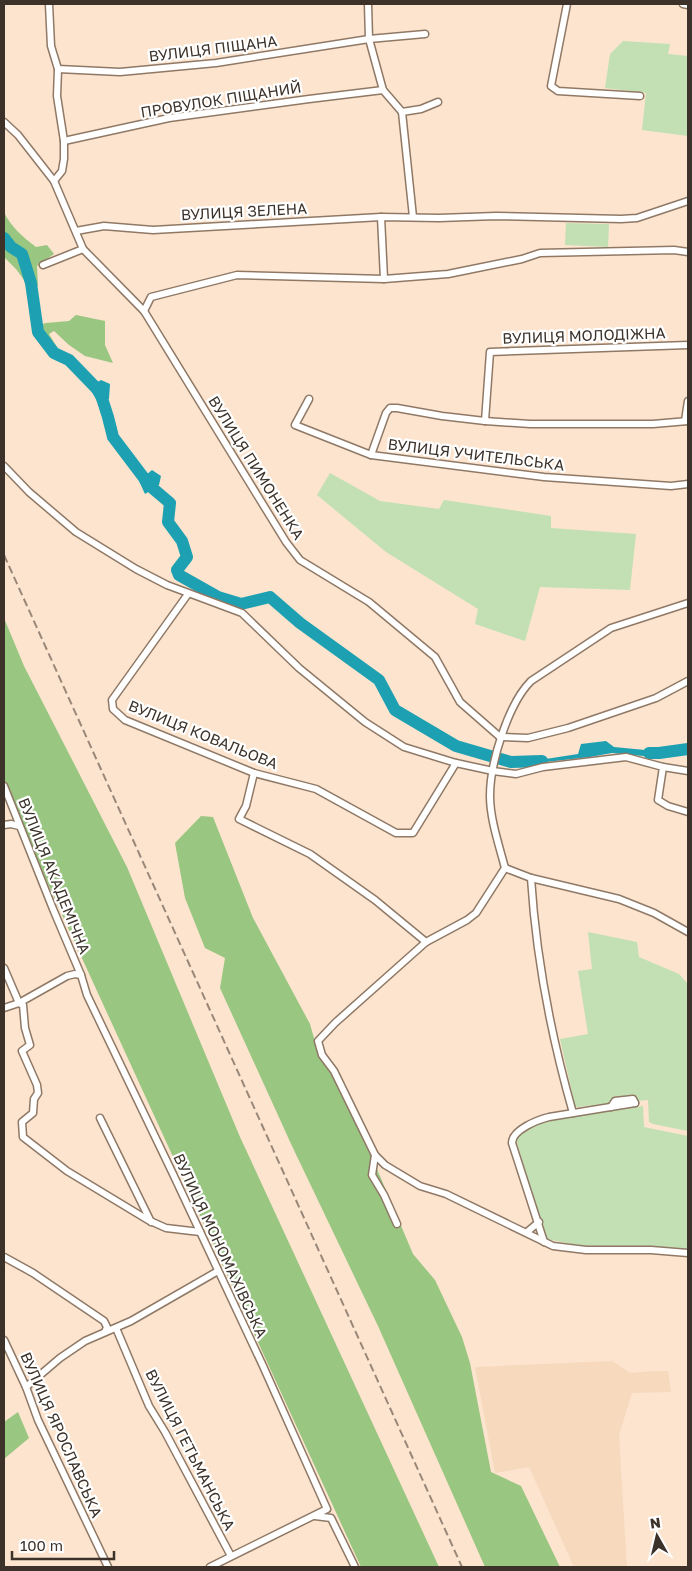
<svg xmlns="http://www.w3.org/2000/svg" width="692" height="1571" viewBox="0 0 692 1571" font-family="'Golos Text',sans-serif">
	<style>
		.built { fill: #f7d9be }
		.green { fill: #c2e0b3 }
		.forest { fill: #99c681 }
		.water { fill: #1da0b1 }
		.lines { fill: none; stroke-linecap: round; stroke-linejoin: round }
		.river { stroke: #1da0b1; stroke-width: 12 }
		.minor-casing { stroke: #8f7966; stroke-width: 9 }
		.minor { stroke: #fff; stroke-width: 6 }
		.rail { stroke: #998879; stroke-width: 2; stroke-dasharray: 8 4; stroke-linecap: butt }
		.labels { text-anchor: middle; stroke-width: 4.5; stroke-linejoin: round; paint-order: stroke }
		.street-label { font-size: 15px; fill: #3c322a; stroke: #fff }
	</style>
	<rect width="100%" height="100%" fill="#fce4ce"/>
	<!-- built -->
	<path class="built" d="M 612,1361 L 630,1373 L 653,1371 L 668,1371 L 671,1392 L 632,1393 L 619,1435 L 627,1567 L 574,1567 L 529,1467 L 495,1473 L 475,1367 Z"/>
	<!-- green -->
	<g class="green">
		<path d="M 623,41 L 670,44 L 668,54 L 688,56 L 688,136 L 642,130 L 646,93 L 605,88 L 610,54 Z"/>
		<path d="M 566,223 L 609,224 L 608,247 L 565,245 Z"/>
		<path d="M 330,473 L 380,501 L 439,509 L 444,500 L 551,516 L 551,528 L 636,534 L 630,590 L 540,587 L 525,641 L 475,624 L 478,609 L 386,552 L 317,495 Z"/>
		<path d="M 588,932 L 637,942 L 639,957 L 679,974 L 688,984 L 688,1131 L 653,1124 L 649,1122 L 648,1100 L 637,1101 L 634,1096 L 613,1097 L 610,1103 L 578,1107 L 575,1106 L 560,1039 L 588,1034 L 578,971 L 592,969 Z"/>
		<path d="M 643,1106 L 644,1127 L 688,1136 L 688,1249 L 643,1246 L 588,1247 L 546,1239 L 516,1140 L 518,1135 L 547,1120 Z"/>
	</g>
	<!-- forest -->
	<g class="forest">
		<path d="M 4,212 C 11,227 23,237 36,247 L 47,245 L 54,254 L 37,266 L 38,286 L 27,284 L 16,269 L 4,257 Z"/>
		<path d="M 76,315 L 105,321 L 105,345 L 113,363 L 85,356 L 69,345 L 54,331 L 49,334 L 60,352 L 47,352 L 32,327 L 46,323 L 69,321 Z"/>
		<path d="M 4,618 L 24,666 L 127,867 L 240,1137 L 439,1567 L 361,1567 L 4,788 Z"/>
		<path d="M 201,816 L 213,817 L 253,918 L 310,1024 L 319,1056 L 336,1080 L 374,1162 L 413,1254 L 435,1280 L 462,1337 L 470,1363 L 491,1472 L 521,1486 L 560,1567 L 485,1567 L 378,1326 L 292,1146 L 220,988 L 225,958 L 205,948 L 185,898 L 175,843 Z"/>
		<path d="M 18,1412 L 29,1438 L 4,1459 L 4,1422 Z"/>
	</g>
	<!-- water -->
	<g class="water">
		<path d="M 101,380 L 110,384 L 109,399 L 97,401 L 89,387 Z"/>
		<path d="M 152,470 L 161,476 L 159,485 L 145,494 L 139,481 Z"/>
		<path d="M 606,741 L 614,747 L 645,750 L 654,748 L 665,748 L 664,758 L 612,753 L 590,757 L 519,765 L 526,762 L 578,754 L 581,744 Z"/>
	</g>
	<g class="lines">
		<!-- river -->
		<g class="river">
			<path d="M 4,238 L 11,247 L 22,254 L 31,283 L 38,332 L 54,353 L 69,360 L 100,392 L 108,417 L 113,437 L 150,486 L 170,503 L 168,522 L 182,541 L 187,557 L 177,570 L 179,575 L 218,597 L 241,604 L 270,597 L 300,623 L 379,680 L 395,710 L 456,746 L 511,762 L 542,761"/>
			<path d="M 649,753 L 659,753 L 688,749"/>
		</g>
		<!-- minor casing -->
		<g class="minor-casing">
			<g id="minor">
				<path d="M 49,4 L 51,46 L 58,69 L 57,96 L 64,141 L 64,159 L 62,171 L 54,181"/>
				<path d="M 368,4 L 369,39 L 383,90 L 402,112"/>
				<path d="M 567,4 L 551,86 L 558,91 L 640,96"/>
				<path d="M 683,4 L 688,5"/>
				<path d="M 58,69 L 120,72 L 216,63 L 369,39 L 425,34"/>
				<path d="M 402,112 L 413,217"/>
				<path d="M 402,112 L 421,109 L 438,102"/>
				<path d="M 4,122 L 18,135 L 54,181 L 83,249 L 144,311 L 286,542 L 300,560 L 369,602 L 435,657 L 460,702 L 500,737"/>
				<path d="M 64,141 L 169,118 L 309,99 L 383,90"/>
				<path d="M 381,217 L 384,279"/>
				<path d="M 76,231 L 104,226 L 153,230 L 381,217 L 439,218 L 496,216 L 621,219 L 637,218 L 688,201"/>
				<path d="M 43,265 L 83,249"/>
				<path d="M 144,311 L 151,297 L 237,275 L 384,279 L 448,274 L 522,259 L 540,253 L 674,250 L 688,252"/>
				<path d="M 309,399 L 295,425 L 371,455 L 544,477 L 671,486 L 688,484"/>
				<path d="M 485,421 L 490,352 L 688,345"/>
				<path d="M 685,421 L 688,401"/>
				<path d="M 371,455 L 386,413 L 390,408 L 397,408 L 442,416 L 485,421 L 530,424 L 653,424 L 688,421"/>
				<path d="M 4,466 L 29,492 L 76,532 L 136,569 L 167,585 L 242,613 L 299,668 L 365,722 L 404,747 L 456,763 L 493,771 L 516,774 L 543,767 L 626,757 L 663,767 L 658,800 L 668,806 L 688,812"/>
				<path d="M 188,594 L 112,700 L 113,709 L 125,720 L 254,773 L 316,789 L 396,833 L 413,833 L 456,763"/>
				<path d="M 500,737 L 528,738 L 568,728 L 656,698 L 688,681"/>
				<path d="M 663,767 L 688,771"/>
				<path d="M 254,773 L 246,806 L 239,819 L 310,854 L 375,900 L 426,942"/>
				<path d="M 4,786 L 53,909 L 81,975 L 87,995 L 173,1174 L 263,1366 L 327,1509 L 210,1567"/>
				<path d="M 4,825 L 11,824 L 19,826"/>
				<path d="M 505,868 L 476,913 L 467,920 L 426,942 L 335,1023 L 318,1041 L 322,1055 L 334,1071 L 375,1155 L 385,1165 L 420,1186 L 446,1194 L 553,1246 L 586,1250 L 651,1250 L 688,1253"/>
				<path d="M 505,868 C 499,845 490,819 490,796 C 490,763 508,704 531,681 L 611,628 L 688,603"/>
				<path d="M 505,868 L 531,878 L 619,899 L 654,913 L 688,932"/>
				<path d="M 531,878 C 536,957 551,1036 573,1113"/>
				<path d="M 4,968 L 19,1003 L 23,1005 L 25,1028 L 30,1045 L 22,1051 L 37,1085 L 38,1093 L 34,1099 L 33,1113 L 22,1122 L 23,1137 L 67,1171 L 148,1220 L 166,1228 L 200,1232"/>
				<path d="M 4,1008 L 19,1003 L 67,976 L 75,974 L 81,975"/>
				<path d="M 611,1107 L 615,1101 L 633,1099 L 635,1103"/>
				<path d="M 100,1118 L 151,1222"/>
				<path d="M 375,1155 L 372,1175 L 384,1195 L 397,1224"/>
				<path d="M 527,1232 L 539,1222"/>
				<path d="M 544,1242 L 512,1143 C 512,1130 537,1120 549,1117 L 635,1103"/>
				<path d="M 4,1257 L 33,1273 L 104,1321 L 107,1327 L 105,1332"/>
				<path d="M 116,1328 L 149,1406 L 165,1432 L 231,1556"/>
				<path d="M 4,1340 L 26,1387 L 38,1420 L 108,1567"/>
				<path d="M 26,1387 L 60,1358 L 85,1341 L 131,1321 L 218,1271"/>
				<path d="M 315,1516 L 331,1518 L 355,1567"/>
			</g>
		</g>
		<!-- minor -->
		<use href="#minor" class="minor"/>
		<!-- rail -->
		<path class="rail" d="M 4,555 L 462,1567"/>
	</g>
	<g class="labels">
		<!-- street labels -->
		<g class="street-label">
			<text transform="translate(213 49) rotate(-7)" y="5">ВУЛИЦЯ ПІЩАНА</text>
			<text transform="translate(221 100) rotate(-9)" y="5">ПРОВУЛОК ПІЩАНИЙ</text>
			<text transform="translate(244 212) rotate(-3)" y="5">ВУЛИЦЯ ЗЕЛЕНА</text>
			<text transform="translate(584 336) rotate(-2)" y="5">ВУЛИЦЯ МОЛОДІЖНА</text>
			<text transform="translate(476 455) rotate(7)" y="5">ВУЛИЦЯ УЧИТЕЛЬСЬКА</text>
			<text transform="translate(256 468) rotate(58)" y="5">ВУЛИЦЯ ПИМОНЕНКА</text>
			<text transform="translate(203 735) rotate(22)" y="5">ВУЛИЦЯ КОВАЛЬОВА</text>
			<text transform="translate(54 876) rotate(68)" y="5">ВУЛИЦЯ АКАДЕМІЧНА</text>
			<text transform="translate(220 1246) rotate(65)" y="5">ВУЛИЦЯ МОНОМАХІВСЬКА</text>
			<text transform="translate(61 1435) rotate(66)" y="5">ВУЛИЦЯ ЯРОСЛАВСЬКА</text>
			<text transform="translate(190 1450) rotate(63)" y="5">ВУЛИЦЯ ГЕТЬМАНСЬКА</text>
		</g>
	</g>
	<!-- border -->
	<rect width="692" height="1571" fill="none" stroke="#3c322a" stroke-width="10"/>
	<!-- north arrow -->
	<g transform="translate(657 1536) rotate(352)" stroke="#ffffff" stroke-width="4" paint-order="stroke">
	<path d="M0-4L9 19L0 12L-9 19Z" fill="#3c322a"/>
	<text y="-8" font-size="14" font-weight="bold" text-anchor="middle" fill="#3c322a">N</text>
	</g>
	<!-- scale -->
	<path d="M12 1551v8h102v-8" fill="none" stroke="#3c322a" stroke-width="2.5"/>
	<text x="20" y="1551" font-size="15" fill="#3c322a" stroke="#ffffff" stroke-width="4" paint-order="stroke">100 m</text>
</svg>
